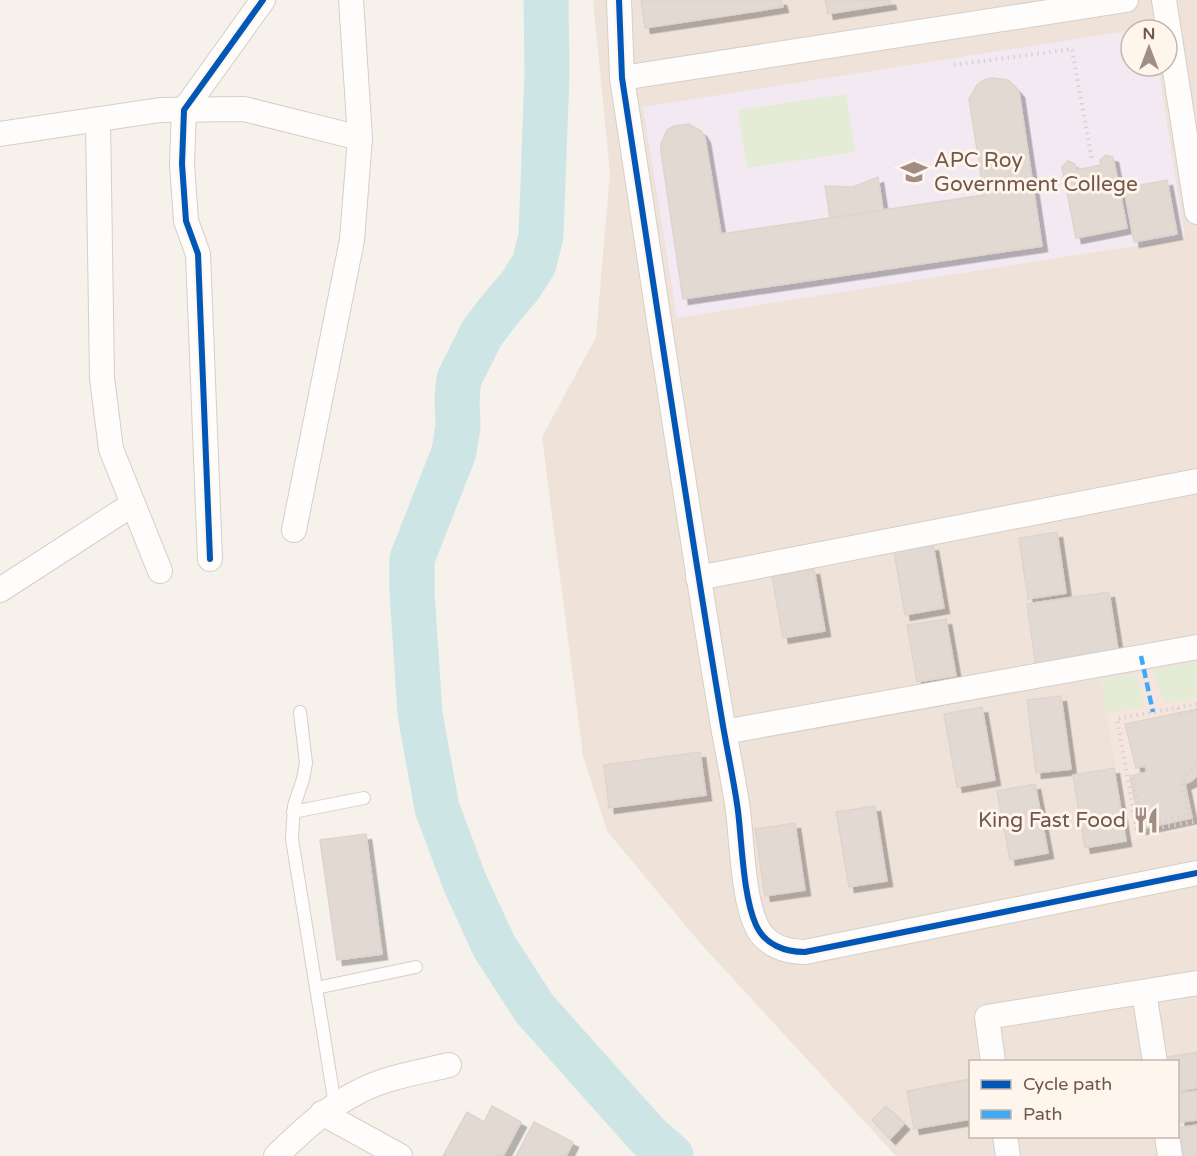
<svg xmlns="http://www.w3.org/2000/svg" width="1197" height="1156" viewBox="0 0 1197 1156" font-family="'Varela Round',sans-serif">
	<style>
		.residential { fill: #efe3d9; fill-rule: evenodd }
		.commercial { fill: #f5e5df }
		.education { fill: #f2e9f2 }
		.green { fill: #e4ecd6 }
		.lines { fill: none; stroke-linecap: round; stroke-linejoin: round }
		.river { stroke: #cde6e5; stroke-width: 45 }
		.building { fill: #e2d9d3; stroke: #dfd4cd; stroke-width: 1.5; filter: url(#shadow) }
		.lane-casing { stroke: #d5cec9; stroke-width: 14 }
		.street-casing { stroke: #d5cec9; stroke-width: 26 }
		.path { stroke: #d9d1ce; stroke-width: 4; stroke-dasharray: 1.5 4.5; stroke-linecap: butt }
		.lane { stroke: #fefdfc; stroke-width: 12 }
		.street { stroke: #fefdfc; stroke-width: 24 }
		.quiet { stroke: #3fa9f5; stroke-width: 4.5; stroke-dasharray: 9 4.5; stroke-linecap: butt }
		.cycleway-casing { stroke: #fef5ec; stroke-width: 10 }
		.cycleway { stroke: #0057b8; stroke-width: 6 }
		.labels { text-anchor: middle; stroke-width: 6; stroke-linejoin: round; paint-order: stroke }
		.poi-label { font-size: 21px; fill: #73574c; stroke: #fef5ec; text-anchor: start }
	</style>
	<defs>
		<filter id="shadow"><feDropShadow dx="5.5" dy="5.5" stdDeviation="0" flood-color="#0004"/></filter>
	</defs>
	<rect width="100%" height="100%" fill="#f6f1eb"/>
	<!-- residential -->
	<path class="residential" d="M 593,0 L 1197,0 L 1197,1156 L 896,1156 L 700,943 L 607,831 L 583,756 L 542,437 L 596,337 L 610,173 ZM 1131,30 L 1167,30 L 1167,66 L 1131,66 ZM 970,1062 L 1178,1062 L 1178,1136 L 970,1136 Z"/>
	<!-- commercial -->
	<path class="commercial" d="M 1197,662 L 1197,828 L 1128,841 L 1101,679 Z"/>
	<!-- education -->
	<path class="education" d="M 1152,27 L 1152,30 L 1131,30 L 1131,66 L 1158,66 L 1185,238 L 677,318 L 643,107 Z"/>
	<!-- green -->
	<g class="green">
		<path d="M 846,94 L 855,152 L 747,168 L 738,110 Z"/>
		<path d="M 1197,662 L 1197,699 L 1167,703 L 1162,698 L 1152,670 Z"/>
		<path d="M 1137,673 L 1144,706 L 1106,714 L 1101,679 Z"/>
	</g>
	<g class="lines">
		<!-- river -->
		<path class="river" d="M 546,0 L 547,74 L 541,236 L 534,264 L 520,286 L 498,312 L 482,333 L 459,379 L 457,400 L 458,426 L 454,452 L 412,559 L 412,592 L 420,714 L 437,808 L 465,883 L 494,946 L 534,1008 L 648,1136 L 671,1156"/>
	</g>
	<!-- building -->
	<g class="building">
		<path d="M 641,0 L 781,0 L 783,7 L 645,28 Z"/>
		<path d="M 825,0 L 890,0 L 891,4 L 828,14 Z"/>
		<path d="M 992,78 L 1008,80 L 1019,92 L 1042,246 L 683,299 L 661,152 L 661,144 L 667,130 L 674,126 L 689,124 L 701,131 L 705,138 L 721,234 L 984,195 L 969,99 L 977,85 L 984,80 Z"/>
		<path d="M 1106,155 L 1113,157 L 1127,228 L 1076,238 L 1062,167 L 1068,161 L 1075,164 L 1076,170 L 1101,165 L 1100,160 Z"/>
		<path d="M 878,177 L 883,210 L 830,218 L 825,186 L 853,187 Z"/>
		<path d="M 1167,180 L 1177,234 L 1134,242 L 1124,188 Z"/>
		<path d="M 1057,532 L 1066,593 L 1028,599 L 1019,538 Z"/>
		<path d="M 933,545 L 944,608 L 905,615 L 894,552 Z"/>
		<path d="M 814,569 L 825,631 L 783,638 L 772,576 Z"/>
		<path d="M 1109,592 L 1119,656 L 1036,668 L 1027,604 Z"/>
		<path d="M 946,619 L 956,676 L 917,682 L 907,625 Z"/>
		<path d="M 1061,696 L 1071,769 L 1036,773 L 1027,700 Z"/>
		<path d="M 982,707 L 995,780 L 957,787 L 944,714 Z"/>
		<path d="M 1197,709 L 1197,776 L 1191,781 L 1185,784 L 1192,818 L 1140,829 L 1130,776 L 1147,772 L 1145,766 L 1136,768 L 1125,724 Z"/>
		<path d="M 700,752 L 706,795 L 609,808 L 604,765 Z"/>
		<path d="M 1114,768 L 1126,841 L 1085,848 L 1073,775 Z"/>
		<path d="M 1035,784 L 1048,853 L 1010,860 L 997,791 Z"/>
		<path d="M 875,806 L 887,881 L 849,887 L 836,812 Z"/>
		<path d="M 795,823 L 805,890 L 765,896 L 755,829 Z"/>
		<path d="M 366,834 L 382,954 L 337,960 L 320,840 Z"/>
		<path d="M 1197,1052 L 1197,1088 L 1178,1091 L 1178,1062 L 1168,1062 L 1167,1057 Z"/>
		<path d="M 970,1079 L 970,1119 L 914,1129 L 907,1091 Z"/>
		<path d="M 1197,1091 L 1197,1120 L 1180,1122 L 1178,1093 Z"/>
		<path d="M 492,1106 L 521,1122 L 503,1156 L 443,1156 L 467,1112 L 484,1122 Z"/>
		<path d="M 886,1106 L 904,1124 L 890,1139 L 872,1120 Z"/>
		<path d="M 534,1122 L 573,1142 L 566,1156 L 516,1156 Z"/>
		<path d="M 1197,1125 L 1197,1156 L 1183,1156 L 1178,1128 Z"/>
	</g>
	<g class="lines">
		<!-- lane casing -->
		<g class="lane-casing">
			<g id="lane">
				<path d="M 300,712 L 306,763 L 303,779 L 294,806 L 292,839 L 335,1105"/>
				<path d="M 293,812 L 364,798"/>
				<path d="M 316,988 L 416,967"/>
			</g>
		</g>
		<!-- street casing -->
		<g class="street-casing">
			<g id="street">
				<path d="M 619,0 L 622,78 C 655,292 686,506 722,720 C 727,750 734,781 738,811 C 742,843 743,896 756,925 C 765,945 785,952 805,952 L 1197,873"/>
				<path d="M 1164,0 L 1197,212"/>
				<path d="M 622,78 L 1126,0"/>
				<path d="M 98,120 L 102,378 L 111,449 L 160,571"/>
				<path d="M 0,134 L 160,110 L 244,109 L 360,138"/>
				<path d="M 294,530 L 352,240 L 360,138 L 351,0"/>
				<path d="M 210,559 L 198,254 L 186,221 L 182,164 L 184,110 L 263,0"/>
				<path d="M 698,578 L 1197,481"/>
				<path d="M 0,590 L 133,504"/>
				<path d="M 724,732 L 1197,647"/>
				<path d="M 1144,992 L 1155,1062"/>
				<path d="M 993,1062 L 987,1017 L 1197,983"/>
				<path d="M 322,1113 L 400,1156"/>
				<path d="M 1005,1136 L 1008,1156"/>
				<path d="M 1167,1136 L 1170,1156"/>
				<path d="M 276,1156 C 302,1131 327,1107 360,1091 C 387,1077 420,1072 449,1065"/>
			</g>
		</g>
		<!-- path -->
		<g class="path">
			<path d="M 954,65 L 1072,49 L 1092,161"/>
			<path d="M 1197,704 L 1117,719 L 1137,832 L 1197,821"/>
			<path d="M 1178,708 L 1179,714 L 1197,710"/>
			<path d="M 1133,778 L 1142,825 L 1189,815 L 1182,782 L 1197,763"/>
		</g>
		<!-- lane -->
		<use href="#lane" class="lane"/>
		<!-- street -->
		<use href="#street" class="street"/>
		<!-- quiet -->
		<path class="quiet" d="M 1141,656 L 1153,712"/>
		<!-- cycleway casing -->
		<g class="cycleway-casing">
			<g id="cycleway">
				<path d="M 619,0 L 622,78 C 655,292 686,506 722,720 C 727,750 734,781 738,811 C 742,843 743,896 756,925 C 765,945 785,952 805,952 L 1197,873"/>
				<path d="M 210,559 L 198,254 L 186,221 L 182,164 L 184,110 L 263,0"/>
			</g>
		</g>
		<!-- cycleway -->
		<use href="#cycleway" class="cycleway"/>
	</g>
	<!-- icons -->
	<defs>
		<g id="university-bare" transform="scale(2.07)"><path d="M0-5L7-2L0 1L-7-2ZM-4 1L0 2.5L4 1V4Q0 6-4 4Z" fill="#a18d84" stroke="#fef5ec" stroke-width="2.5" paint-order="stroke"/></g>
		<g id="restaurant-bare" transform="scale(2.07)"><path d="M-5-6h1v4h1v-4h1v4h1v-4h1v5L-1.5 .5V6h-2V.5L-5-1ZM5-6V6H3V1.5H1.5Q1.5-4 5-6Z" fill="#a18d84" stroke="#fef5ec" stroke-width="2.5" paint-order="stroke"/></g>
	</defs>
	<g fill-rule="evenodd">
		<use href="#university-bare" x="914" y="172"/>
		<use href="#restaurant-bare" x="1146" y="820"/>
	</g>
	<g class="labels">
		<!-- poi labels -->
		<g class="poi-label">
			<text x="934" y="167">APC Roy<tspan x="934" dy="24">Government College</tspan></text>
			<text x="1126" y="827" text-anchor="end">King Fast Food</text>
		</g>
	</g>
	<!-- legend -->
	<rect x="969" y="1060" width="210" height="78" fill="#fef5ec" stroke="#c6b6ac" stroke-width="1.5"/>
	<rect x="981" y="1080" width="30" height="9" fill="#0057b8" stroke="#c6b6ac" stroke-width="1.5"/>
	<text x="1023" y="1090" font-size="18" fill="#73574c">Cycle path</text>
	<rect x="981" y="1110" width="30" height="9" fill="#3fa9f5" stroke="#c6b6ac" stroke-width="1.5"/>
	<text x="1023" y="1120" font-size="18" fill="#73574c">Path</text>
	<!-- north arrow -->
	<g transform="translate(1149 48)"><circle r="28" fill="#fef5ec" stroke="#c6b6ac" stroke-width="1.5"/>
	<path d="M0-4.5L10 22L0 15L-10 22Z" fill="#a18d84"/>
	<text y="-9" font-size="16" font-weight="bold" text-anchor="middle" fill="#73574c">N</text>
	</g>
</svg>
